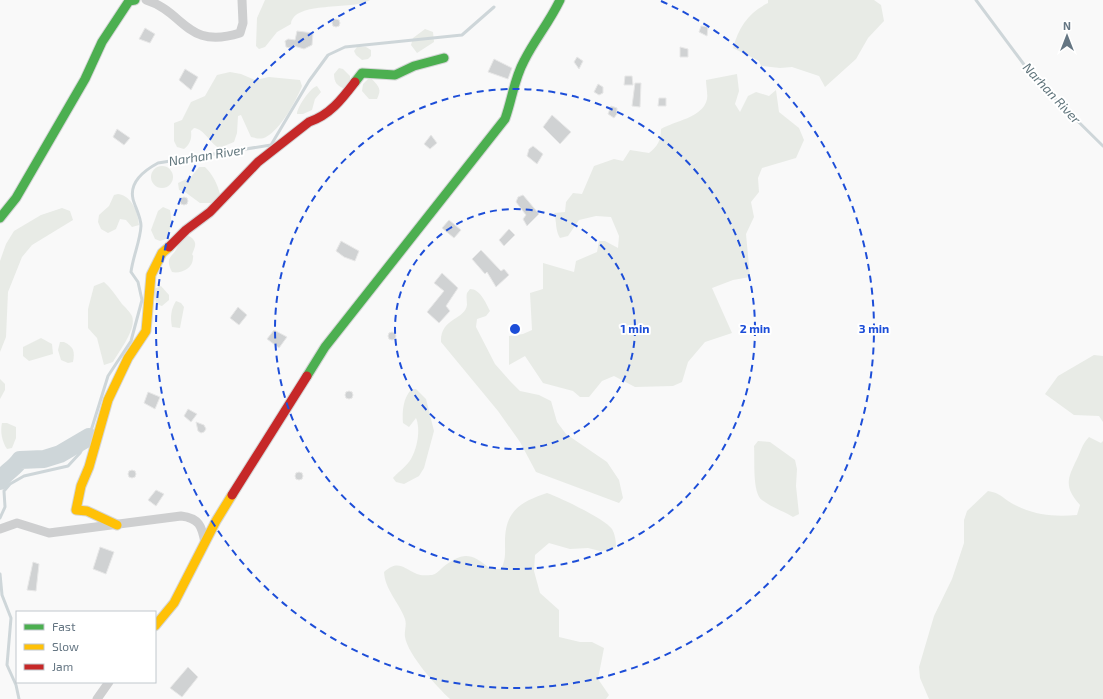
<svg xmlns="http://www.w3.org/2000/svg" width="1103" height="699" viewBox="0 0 1103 699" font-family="'Exo 2',sans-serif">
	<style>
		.green { fill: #e8ebe6 }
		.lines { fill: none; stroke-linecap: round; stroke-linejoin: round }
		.stream { stroke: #ced6d9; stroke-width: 3 }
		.river { stroke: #ced6d9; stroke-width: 18 }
		.building { fill: #d0d2d3; stroke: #e8e8e8 }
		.fast-casing { stroke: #d5d6d7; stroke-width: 11 }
		.slow-casing { stroke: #d5d6d7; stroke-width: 11 }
		.jam-casing { stroke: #d5d6d7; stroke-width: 11 }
		.street { stroke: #cecfd0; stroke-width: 9 }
		.fast { stroke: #4caf50; stroke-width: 9 }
		.slow { stroke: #ffc107; stroke-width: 9 }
		.jam { stroke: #c62828; stroke-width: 9 }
		.ring { fill: none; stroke: #1d4ed8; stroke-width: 2; stroke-dasharray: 7 5 }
		.labels { text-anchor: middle; stroke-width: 4; stroke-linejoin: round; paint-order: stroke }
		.water-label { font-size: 13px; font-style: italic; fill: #60757c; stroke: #fff }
		.centre { fill: #1d4ed8; stroke: #fff; stroke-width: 2 }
		.ring-label { font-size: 12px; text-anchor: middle; font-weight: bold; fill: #1d4ed8; stroke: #fff; stroke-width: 4; stroke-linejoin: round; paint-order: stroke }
	</style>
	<rect width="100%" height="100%" fill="#f9f9f9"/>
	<!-- green -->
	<g class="green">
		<path d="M 265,0 L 370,0 C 353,11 294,0 291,24 L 277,32 L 265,47 L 259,49 L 256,46 L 257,18 Z"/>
		<path d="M 768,0 L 874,0 L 881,5 L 884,21 L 868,38 L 856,59 L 825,87 L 819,76 L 792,67 L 780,68 L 761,66 L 759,61 L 733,48 C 739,27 748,13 768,3 Z"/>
		<path d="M 425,29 L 433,32 L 434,42 L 417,53 L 411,45 L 413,38 Z"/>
		<path d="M 357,47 L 366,47 L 371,50 L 371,56 L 368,59 L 362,60 L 356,55 L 354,51 Z"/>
		<path d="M 339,68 L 343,69 L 350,76 L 350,85 L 345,89 C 337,86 334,82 334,74 Z"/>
		<path d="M 230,72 L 241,74 L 255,80 L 269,77 L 300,80 L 302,86 C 296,101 281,129 266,137 C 261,140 256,138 251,137 L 241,115 L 238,116 L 237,133 L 234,142 L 219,148 C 210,143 204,129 194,128 L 191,131 C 192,139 190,144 184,149 L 177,147 L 174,141 L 174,123 L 182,120 L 191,102 L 205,96 L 217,75 Z"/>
		<path d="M 737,74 L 739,91 L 735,104 L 740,112 L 748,96 L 756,92 L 769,96 L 776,90 L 779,112 L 799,128 L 804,140 L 796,158 L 762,168 L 758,178 L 759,192 L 751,202 L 754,217 L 746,234 L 750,277 L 733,280 L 712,288 L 732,333 L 705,342 L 688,362 L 682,382 L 673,386 L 635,387 L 614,376 L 602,381 L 589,397 L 580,397 L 573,391 L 543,383 L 525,356 L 509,365 L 509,336 L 523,334 L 532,330 L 530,293 L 543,289 L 543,263 L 574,272 L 576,261 L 597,252 L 599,241 L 605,241 L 618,248 L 619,236 L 611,217 L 596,216 L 579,220 L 568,236 L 560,238 C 555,230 557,222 554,213 L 565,212 L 566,202 L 573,193 L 582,194 L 594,166 L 614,159 L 623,161 L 630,150 L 649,153 C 658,146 661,140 661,129 C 674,121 703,118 707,99 C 708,94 706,86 706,80 Z"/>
		<path d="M 368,79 L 372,79 C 379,87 382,89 377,99 L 369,99 L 362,91 L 363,84 Z"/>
		<path d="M 317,86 L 321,92 L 315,99 L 312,110 L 303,114 L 297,114 C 297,107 311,87 317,86 Z"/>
		<circle cx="162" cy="177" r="11"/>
		<path d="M 199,167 L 205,167 C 213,175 217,183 220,194 L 211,203 L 200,203 L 185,192 L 179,190 L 178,183 L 191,177 Z"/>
		<path d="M 118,194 C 132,196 138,212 139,225 L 132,227 L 126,220 L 120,219 L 116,229 L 108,233 L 101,229 L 98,222 L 99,215 L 109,206 L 114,195 Z"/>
		<path d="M 163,207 L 170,210 C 172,218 171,232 166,239 L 160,241 L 155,239 L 151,230 L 158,211 Z"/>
		<path d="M 62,208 L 70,211 L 73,220 L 32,245 L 22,257 L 8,292 L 6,337 L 0,352 L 0,261 L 6,244 L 14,231 L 41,215 Z"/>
		<path d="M 189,236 C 197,241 196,245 193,252 C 191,257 194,253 193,258 C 193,269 180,274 172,272 C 164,256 173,258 178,246 C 181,241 182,237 189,236 Z"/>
		<path d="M 104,282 C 111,288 116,296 122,304 C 125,307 130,312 132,316 C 137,329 119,351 113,362 L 104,365 L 97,338 L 88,328 L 88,309 L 94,286 Z"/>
		<path d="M 161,286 L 169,295 L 169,300 L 162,306 L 156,304 L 154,289 Z"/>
		<path d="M 470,289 C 480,289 486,303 490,311 L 486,316 L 477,319 L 476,327 L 495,364 L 510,381 L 520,391 L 539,395 L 551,401 L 557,422 L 566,434 L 607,462 L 619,480 L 623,498 L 619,503 L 536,472 L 520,442 L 498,411 L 441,342 C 440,318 465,320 467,305 C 467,301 466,297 467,293 Z"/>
		<path d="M 176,301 L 181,303 L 184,307 L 180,328 L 172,327 C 170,317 171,309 176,301 Z"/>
		<path d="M 41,338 L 52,344 L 53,354 L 29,361 L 23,356 L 23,347 Z"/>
		<path d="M 60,342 L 64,342 C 74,347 75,351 73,362 L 68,363 L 61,360 L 58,350 Z"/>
		<path d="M 1094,355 L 1103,356 L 1103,422 L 1099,416 L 1074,415 L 1045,394 L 1058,376 Z"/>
		<path d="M 0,379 L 5,384 L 5,390 L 0,399 Z"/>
		<path d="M 412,389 L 416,389 L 426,399 L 434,431 L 424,468 L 419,476 L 404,484 L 396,482 L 393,478 C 398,472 407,466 411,459 C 417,449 421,430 416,418 L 409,427 L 403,423 C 402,412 403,397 412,389 Z"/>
		<path d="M 2,423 L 7,423 L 16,427 L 16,438 L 12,448 L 7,449 C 2,442 0,431 2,423 Z"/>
		<path d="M 1089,437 L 1101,443 L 1103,441 L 1103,699 L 929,699 L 920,678 L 919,667 L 934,616 L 952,579 L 964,543 L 964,520 L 967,511 L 988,491 C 1001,493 1002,498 1013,504 C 1034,515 1053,517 1077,515 L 1080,505 C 1064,487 1067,479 1077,459 C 1082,449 1081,446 1089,437 Z"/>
		<path d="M 758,441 L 770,442 L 795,460 L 797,469 L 796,486 L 799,514 L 793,517 C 783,511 771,507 762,500 C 752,493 755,459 754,446 Z"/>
		<path d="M 547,493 C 559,497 605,519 612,529 C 615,534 616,541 616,547 L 611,550 L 600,551 L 588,548 L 570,549 L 549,543 L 535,555 L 534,571 L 540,593 L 559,610 L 559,637 L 580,642 L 592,642 L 604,648 L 598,679 L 609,695 L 606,699 L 450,699 C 437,687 408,655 405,637 C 404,632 407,625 405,619 C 399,602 385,590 384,572 C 398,560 402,567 417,574 C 421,576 428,575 432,575 C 436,574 439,571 442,568 C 462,552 471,552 490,569 L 501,569 C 506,559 505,553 505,542 C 505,511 520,502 547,493 Z"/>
	</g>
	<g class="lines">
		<!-- stream -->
		<g class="stream">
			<path d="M 976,0 L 1034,78 L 1103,146"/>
			<path d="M 0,518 L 5,507 L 4,491 L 10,484 L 24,476 L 68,466 L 80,453 L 90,434 L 108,376 L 131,341 L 142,300 L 138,282 L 131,272 C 133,256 140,242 141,226 C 141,217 135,207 133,199 C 129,182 145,170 158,163 L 271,145 L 309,81 L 328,55 L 345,47 L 462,35 L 494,7"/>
			<path d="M 0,574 L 2,595 L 11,618 L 7,665 L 16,685 L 19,699"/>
		</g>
		<!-- river -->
		<path class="river" d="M 0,481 C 4,473 14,469 20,460 L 44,459 L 60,454 L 89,437"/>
	</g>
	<!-- building -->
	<g class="building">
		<circle cx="336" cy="23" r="4"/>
		<path d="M 701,26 L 708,27 L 707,36 L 699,32 Z"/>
		<path d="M 145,28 L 155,34 L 150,43 L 139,39 Z"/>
		<path d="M 297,31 L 313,33 L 312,45 L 304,49 L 294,46 L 289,48 L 286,47 L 285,41 L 288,39 L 295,40 Z"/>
		<path d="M 680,47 L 688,49 L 688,57 L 680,57 Z"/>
		<path d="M 577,57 L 583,61 L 579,69 L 574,62 Z"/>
		<path d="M 494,59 L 512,68 L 508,79 L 488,72 Z"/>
		<path d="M 185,69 L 198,77 L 191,90 L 179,80 Z"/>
		<path d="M 625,76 L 632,76 L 633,85 L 624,85 Z"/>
		<path d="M 635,83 L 641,83 L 640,107 L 632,106 Z"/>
		<path d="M 598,84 L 603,87 L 603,93 L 599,95 L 594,92 Z"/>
		<path d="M 659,98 L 666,98 L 666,106 L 658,106 Z"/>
		<path d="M 611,106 L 617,108 L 617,114 L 614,118 L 608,114 Z"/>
		<path d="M 552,115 L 571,132 L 560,144 L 543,127 Z"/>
		<path d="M 117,129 L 130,138 L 124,145 L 113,137 Z"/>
		<path d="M 431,135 L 437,143 L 430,149 L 424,144 Z"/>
		<path d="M 533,146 L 543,154 L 537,164 L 527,156 L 529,149 Z"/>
		<path d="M 523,195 L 539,214 L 527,226 L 523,219 L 526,215 L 516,202 L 518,197 Z"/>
		<circle cx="184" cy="201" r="4"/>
		<path d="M 449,220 L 461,230 L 454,238 L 442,228 Z"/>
		<path d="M 509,229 L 515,235 L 504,246 L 499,240 Z"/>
		<path d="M 341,241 L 359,251 L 355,261 L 344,257 L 336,251 Z"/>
		<path d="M 481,250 L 501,271 L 504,269 L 509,275 L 496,287 L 487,272 L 485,274 L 472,259 Z"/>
		<path d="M 442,273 L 458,288 L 446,306 L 450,311 L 439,323 L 427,312 L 444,291 L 434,283 Z"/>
		<path d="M 238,307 L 247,315 L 239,325 L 230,318 Z"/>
		<path d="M 274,330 L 287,337 L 279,348 L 267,339 Z"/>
		<circle cx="392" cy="336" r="4"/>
		<circle cx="349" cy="395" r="4"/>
		<path d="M 148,392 L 160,397 L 155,409 L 144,403 Z"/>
		<path d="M 188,409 L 197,414 L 191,422 L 184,416 Z"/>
		<path d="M 196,422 L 204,425 L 206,429 L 204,432 L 201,433 L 198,431 Z"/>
		<circle cx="132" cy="474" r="4"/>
		<circle cx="299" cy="476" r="4"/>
		<path d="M 156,490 L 164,494 L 156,506 L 148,500 Z"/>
		<path d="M 100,547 L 114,552 L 106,574 L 93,569 Z"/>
		<path d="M 33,562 L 39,564 L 36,591 L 27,590 Z"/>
		<path d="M 188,667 L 198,677 L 182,697 L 170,688 Z"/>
	</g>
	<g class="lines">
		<!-- fast casing -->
		<g class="fast-casing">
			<g id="fast">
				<path d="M 355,82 L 362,73 L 395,75 L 414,66 L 444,58"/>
				<path d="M 0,218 L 16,198 L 85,79 L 102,42 L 129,1 L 135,0"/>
				<path d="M 307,376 L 325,347 L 505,119 C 512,100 514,79 524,61 C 535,39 549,23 560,0"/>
			</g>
		</g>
		<!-- slow casing -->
		<g class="slow-casing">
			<g id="slow">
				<path d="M 117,525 L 87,511 L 76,510 L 81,486 L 89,467 L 108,400 L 128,358 L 146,331 L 151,275 L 162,253 L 169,247"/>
				<path d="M 155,626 L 174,603 L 216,521 L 232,495"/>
			</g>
		</g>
		<!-- jam casing -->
		<g class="jam-casing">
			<g id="jam">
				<path d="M 169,247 L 186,230 L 210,212 L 258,162 L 309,122 C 330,115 342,99 355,82"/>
				<path d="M 232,495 L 307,376"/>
			</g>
		</g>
		<!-- street -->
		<g class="street">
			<path d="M 146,0 C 185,12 186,50 240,33 L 243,23 L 242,0"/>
			<path d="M 0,529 L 17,523 L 49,533 L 181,516 C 199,518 202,526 205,543"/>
			<path d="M 97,699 L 109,682"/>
		</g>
		<!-- fast -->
		<use href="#fast" class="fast"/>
		<!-- slow -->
		<use href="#slow" class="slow"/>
		<!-- jam -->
		<use href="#jam" class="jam"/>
	</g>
	<!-- distance rings -->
	<g class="ring">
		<circle cx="515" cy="329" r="120"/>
		<circle cx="515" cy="329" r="240"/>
		<path d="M661 1A359 359 0 1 1 369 1"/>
	</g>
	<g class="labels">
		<!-- water labels -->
		<g class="water-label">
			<text transform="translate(1052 93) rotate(47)" y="5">Narhan River</text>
			<text transform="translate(207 155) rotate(-9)" y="5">Narhan River</text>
		</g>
	</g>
	<circle cx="515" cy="329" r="6" class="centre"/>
	<g class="ring-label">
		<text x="635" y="333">1 min</text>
		<text x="755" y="333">2 min</text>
		<text x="874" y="333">3 min</text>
	</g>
	<!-- legend -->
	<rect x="16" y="611" width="140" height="72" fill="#ffffff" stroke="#c1c8cd"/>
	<rect x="24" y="624" width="20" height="6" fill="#4caf50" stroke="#c1c8cd"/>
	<text x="52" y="631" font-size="12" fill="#657683">Fast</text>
	<rect x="24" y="644" width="20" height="6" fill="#ffc107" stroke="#c1c8cd"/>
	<text x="52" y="651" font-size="12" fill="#657683">Slow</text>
	<rect x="24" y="664" width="20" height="6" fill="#c62828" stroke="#c1c8cd"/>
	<text x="52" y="671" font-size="12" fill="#657683">Jam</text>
	<!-- north arrow -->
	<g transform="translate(1067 36)" stroke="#ffffff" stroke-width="3" paint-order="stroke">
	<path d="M0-3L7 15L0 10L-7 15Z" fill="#657683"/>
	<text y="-6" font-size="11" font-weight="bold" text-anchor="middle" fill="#657683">N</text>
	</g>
</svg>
